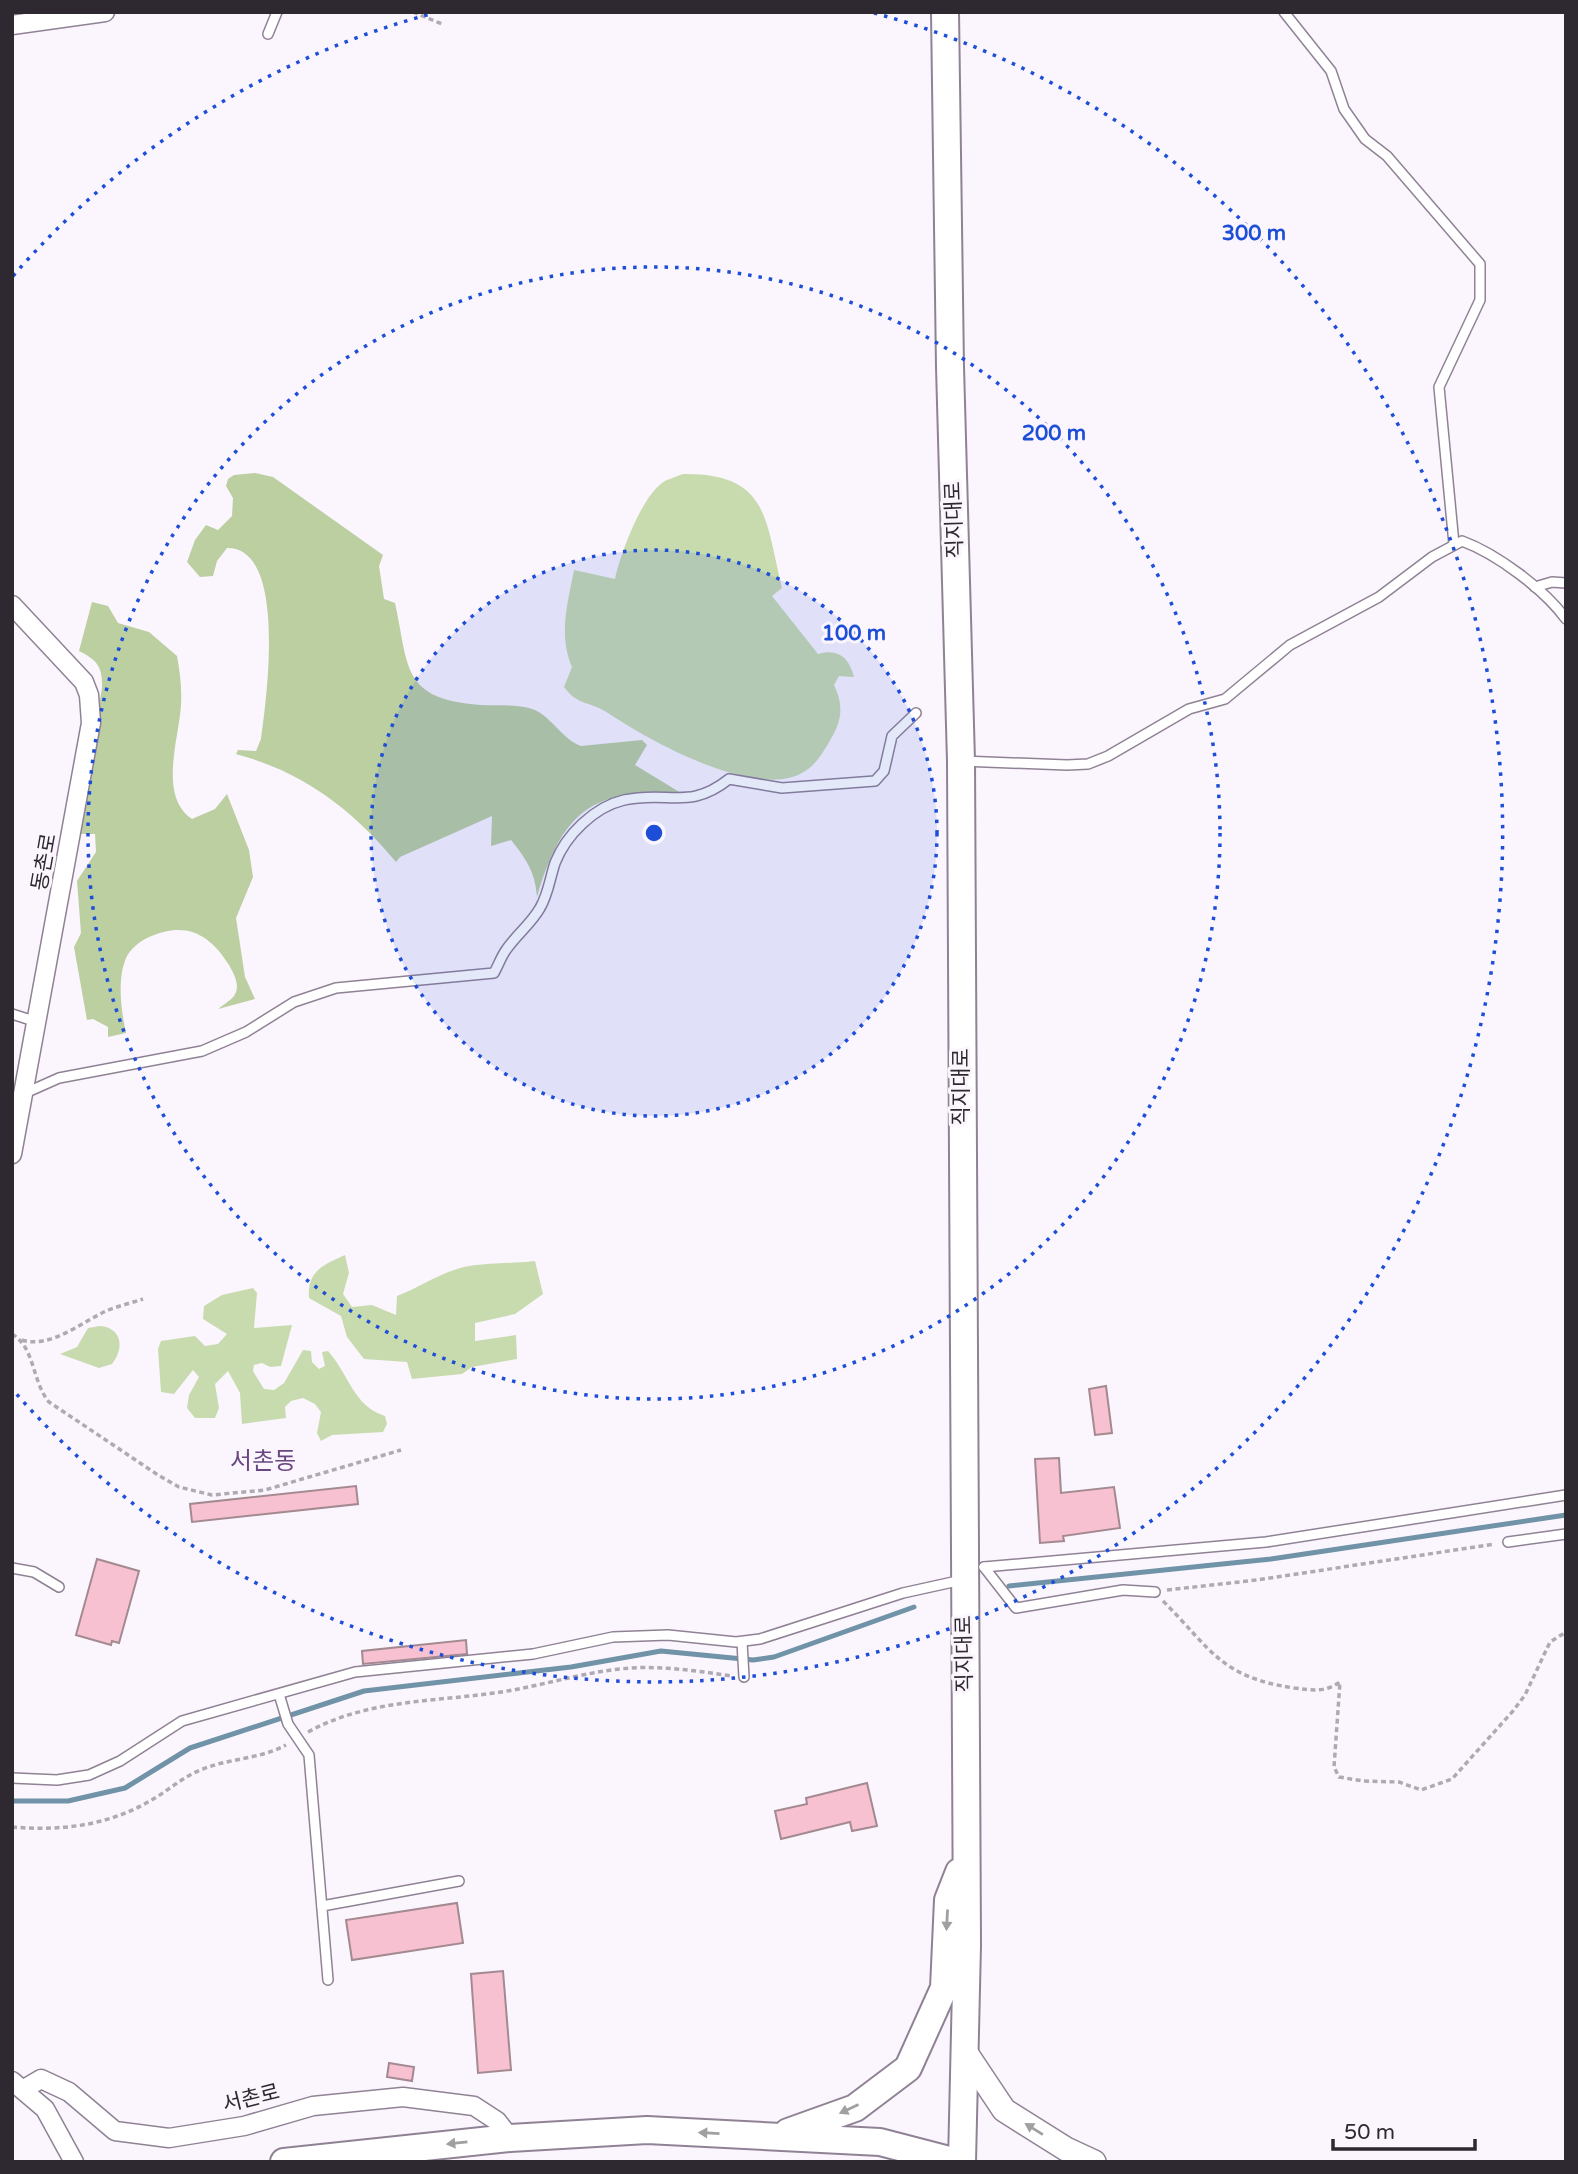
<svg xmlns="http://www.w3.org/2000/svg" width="1578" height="2174" viewBox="0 0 1578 2174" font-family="'Varela Round','Noto Sans KR',sans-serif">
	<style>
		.green { fill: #c8dbaf }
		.forest { fill: #bbcfa1 }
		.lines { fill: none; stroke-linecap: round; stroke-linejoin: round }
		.stream { stroke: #7093a8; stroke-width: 5 }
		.building { fill: #f8c1d2; stroke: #a38990; stroke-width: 2 }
		.service-casing { stroke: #908295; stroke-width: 12 }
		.minor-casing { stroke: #908295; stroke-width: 21 }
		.tertiary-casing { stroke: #908295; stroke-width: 26 }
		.secondary-casing { stroke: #908295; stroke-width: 30 }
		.path { stroke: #afaab2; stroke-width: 3.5; stroke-dasharray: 5 3.5; stroke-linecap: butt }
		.service { stroke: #fff; stroke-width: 9 }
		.minor { stroke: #fff; stroke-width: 18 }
		.tertiary { stroke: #fff; stroke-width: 23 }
		.secondary { stroke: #fff; stroke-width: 26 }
		.oneway { fill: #a19fa2 }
		.ring { fill: none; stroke: #1d4ed8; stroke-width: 3.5; stroke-dasharray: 3.5 7 }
		.labels { text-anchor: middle; stroke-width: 6; stroke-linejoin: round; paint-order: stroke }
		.street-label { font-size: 21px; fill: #2e2931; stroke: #fbf5fe }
		.quarter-label { font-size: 24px; fill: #6a4680; stroke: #fbf5fe }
		.centre { fill: #1d4ed8; stroke: #fbf5fe; stroke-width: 3.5 }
		.ring-label { font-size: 21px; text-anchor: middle; font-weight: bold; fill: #1d4ed8; stroke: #fbf5fe; stroke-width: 6; stroke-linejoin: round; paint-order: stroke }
	</style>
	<rect width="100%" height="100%" fill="#fbf5fe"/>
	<!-- green -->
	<g class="green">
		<path d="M 683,474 C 769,473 765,519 782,588 L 772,596 L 818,654 C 838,648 849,657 854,677 L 839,676 L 834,685 C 845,708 841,723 828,744 C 821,756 813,768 800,774 C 752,798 648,740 608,713 C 590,701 578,706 564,687 L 572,667 C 558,635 568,602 574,570 L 615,579 C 620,555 641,498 662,483 C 667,479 676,477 683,474 Z"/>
		<path d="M 345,1255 L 349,1273 L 343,1294 L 352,1307 L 372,1305 L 396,1315 L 397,1296 C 418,1288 435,1276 457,1269 C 480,1262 511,1264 535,1261 L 543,1294 L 515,1314 L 475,1323 L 475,1341 L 516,1335 L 517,1359 L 472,1367 L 462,1374 L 412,1379 L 407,1362 L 364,1359 L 347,1337 L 341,1316 L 309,1298 C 307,1271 323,1265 345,1255 Z"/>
		<path d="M 253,1288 L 257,1293 L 254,1328 L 292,1325 L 281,1366 L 270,1367 L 262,1363 L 254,1365 L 253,1371 L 264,1389 L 274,1390 L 284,1383 L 303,1350 L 311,1351 L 312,1362 L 319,1369 L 325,1366 L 322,1352 L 328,1351 C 349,1374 353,1406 385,1416 L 387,1424 L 383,1432 L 332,1435 L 321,1441 L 317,1433 L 321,1412 L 315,1404 L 303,1398 L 291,1401 L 285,1407 L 286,1418 L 242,1424 L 240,1393 L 228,1371 L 215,1384 L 219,1408 L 215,1418 L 195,1418 L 187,1408 L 189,1395 L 199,1377 L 193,1370 L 174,1394 L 161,1392 L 158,1349 L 161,1341 L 195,1336 L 205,1346 L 218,1344 L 227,1334 L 203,1319 L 204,1306 L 222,1295 Z"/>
		<path d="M 100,1326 C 123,1328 124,1349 112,1364 L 99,1368 L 60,1354 L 77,1347 L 88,1328 Z"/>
	</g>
	<!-- forest -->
	<g class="forest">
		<path d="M 255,473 L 273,477 L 383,555 L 379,566 L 384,599 L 395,603 C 409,667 401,699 480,705 C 496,706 514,704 529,708 C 550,713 561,739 581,746 L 642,740 L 647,745 L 635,765 L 681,793 C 592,788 562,812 537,897 C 535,871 526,859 511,840 L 491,846 L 492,816 L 400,857 L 396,862 C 352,809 303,772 236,754 L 238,750 L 256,751 L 261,739 C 266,702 288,547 227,548 L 217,561 L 213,576 L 200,577 L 187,562 L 195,540 L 206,525 L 218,530 L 232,516 L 233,498 L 226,486 L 228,479 L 234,475 Z"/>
		<path d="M 92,602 L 108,606 L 118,623 L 149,632 L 177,656 C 180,672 182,689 181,705 C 179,739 158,796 192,819 L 215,809 L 227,794 L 249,850 L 253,877 L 236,918 L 245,977 L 255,999 L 218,1009 C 223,1005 231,1000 234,996 C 241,986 234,974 229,965 C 209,933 185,921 149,937 C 140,941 130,949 126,958 C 117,980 121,1010 126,1033 L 108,1037 L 108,1027 L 93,1019 L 87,1020 L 74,947 L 81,933 L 77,881 L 96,852 L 95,834 L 79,834 L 79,827 L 102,688 C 103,667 97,660 79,651 Z"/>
	</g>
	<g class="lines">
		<!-- stream -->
		<g class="stream">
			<path d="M 1009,1586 L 1271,1559 L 1566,1515"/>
			<path d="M 12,1801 L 68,1801 L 125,1788 L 190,1748 L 364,1691 L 571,1667 L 661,1651 L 753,1660 L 774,1657 L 914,1607"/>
		</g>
	</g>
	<!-- building -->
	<g class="building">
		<path d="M 1106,1386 L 1112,1433 L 1095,1435 L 1089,1389 Z"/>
		<path d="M 1059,1458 L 1061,1493 L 1114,1487 L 1120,1528 L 1063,1536 L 1064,1541 L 1040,1543 L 1035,1459 Z"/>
		<path d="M 356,1486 L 358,1504 L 192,1522 L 190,1504 Z"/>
		<path d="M 97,1559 L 139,1571 L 119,1643 L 112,1641 L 111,1645 L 76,1635 Z"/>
		<path d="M 466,1640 L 467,1654 L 363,1664 L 362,1651 Z"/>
		<path d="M 867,1783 L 877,1826 L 852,1831 L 850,1822 L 781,1839 L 775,1811 L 807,1804 L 806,1798 Z"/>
		<path d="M 457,1903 L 463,1943 L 352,1960 L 346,1920 Z"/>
		<path d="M 503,1971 L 511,2070 L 478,2073 L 471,1974 Z"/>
		<path d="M 389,2063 L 414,2067 L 412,2081 L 387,2077 Z"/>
	</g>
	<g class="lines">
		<!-- service casing -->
		<g class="service-casing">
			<g id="service">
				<path d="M 1284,12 L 1331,71 L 1344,109 L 1365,139 L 1387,156 L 1480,264 L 1480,300 L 1439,387 L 1454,544"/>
				<path d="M 268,34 L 277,12"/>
				<path d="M 1535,587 L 1552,582 L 1566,583"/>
				<path d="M 962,761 L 1067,765 L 1088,764 L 1108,756 L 1189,709 L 1225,699 L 1290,645 L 1379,597 L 1432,557 L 1462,541 C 1497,554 1544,589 1566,619"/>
				<path d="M 12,1014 L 37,1022"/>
				<path d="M 23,1094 L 59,1078 L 202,1051 L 246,1032 L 294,1002 L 336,988 L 494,973 C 498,966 501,957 506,950 C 516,935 531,924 540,908 C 548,895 550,878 555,863 C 566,835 594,807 624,800 C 668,790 689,811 729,779 L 782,788 L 875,781 L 884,771 L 892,736 L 916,713"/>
				<path d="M 1508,1542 L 1566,1534"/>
				<path d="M 984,1567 L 1266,1542 L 1566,1495"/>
				<path d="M 984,1567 L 1016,1608 L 1123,1590 L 1155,1592"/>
				<path d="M 12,1568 L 34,1572 L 59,1587"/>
				<path d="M 742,1642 L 744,1677"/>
				<path d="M 279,1694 L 288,1724 L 309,1755 L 328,1980"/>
				<path d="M 12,1778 L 57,1780 L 89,1775 L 120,1761 L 182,1721 L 355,1672 L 533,1654 L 613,1637 L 668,1635 L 736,1642 L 760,1639 L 903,1593 L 962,1580"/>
				<path d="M 322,1906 L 459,1881"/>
			</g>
		</g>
		<!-- minor casing -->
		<g class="minor-casing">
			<g id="minor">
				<path d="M 12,25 L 105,12"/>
				<path d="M 12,605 L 84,682 L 89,695 L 91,723 L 12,1154"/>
				<path d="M 12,2081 L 45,2109 L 74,2162"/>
				<path d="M 24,2089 L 41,2079 L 69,2092 L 115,2131 L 169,2138 L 244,2126 L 313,2106 L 403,2097 L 474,2106 L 497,2121 L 510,2138"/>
			</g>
		</g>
		<!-- tertiary casing -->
		<g class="tertiary-casing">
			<path id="tertiary" d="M 966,2053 L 1004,2110 L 1066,2149 L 1094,2162"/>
		</g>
		<!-- secondary casing -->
		<g class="secondary-casing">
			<g id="secondary">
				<path d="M 945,12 L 950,367 L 961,761 L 967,1945 L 962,2162"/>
				<path d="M 788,2132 L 855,2108 L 908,2068 L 944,1988 L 948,1900 L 959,1872"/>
				<path d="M 284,2162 L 510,2138 L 647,2130 L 880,2142 L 957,2162"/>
			</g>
		</g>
		<!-- path -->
		<g class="path">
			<path d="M 413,12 L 442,24"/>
			<path d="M 12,1334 C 35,1347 32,1382 49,1402 L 158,1475 L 179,1487 L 212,1495 L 265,1490 L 401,1450"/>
			<path d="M 22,1340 C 50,1349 82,1322 106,1311 C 118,1306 131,1303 143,1299"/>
			<path d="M 1167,1590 L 1257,1580 L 1495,1544"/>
			<path d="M 1163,1601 C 1212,1650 1220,1677 1294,1688 C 1312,1690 1324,1693 1340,1682 L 1334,1767 L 1339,1777 L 1363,1781 L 1399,1782 L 1421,1790 L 1452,1779 L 1513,1711 L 1525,1695 L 1550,1642 L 1566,1632"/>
			<path d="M 308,1732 C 366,1700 430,1702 494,1693 C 540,1687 585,1671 631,1668 C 665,1666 698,1671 732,1676"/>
			<path d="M 12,1827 C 60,1831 106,1826 148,1802 C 167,1792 183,1776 203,1769 C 230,1758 261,1759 286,1745"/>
		</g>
		<!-- service -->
		<use href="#service" class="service"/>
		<!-- minor -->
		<use href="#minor" class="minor"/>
		<!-- tertiary -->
		<use href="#tertiary" class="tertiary"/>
		<!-- secondary -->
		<use href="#secondary" class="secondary"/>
	</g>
	<!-- one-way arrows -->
	<defs><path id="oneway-solid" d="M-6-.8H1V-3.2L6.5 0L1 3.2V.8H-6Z" transform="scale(1.75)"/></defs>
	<g class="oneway">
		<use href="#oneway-solid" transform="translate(947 1920) rotate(93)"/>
		<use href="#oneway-solid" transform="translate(849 2109) rotate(155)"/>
		<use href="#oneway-solid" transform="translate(1034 2129) rotate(-148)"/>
		<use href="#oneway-solid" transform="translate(709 2133) rotate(-177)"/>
		<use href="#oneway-solid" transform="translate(457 2143) rotate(174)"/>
	</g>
	<!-- distance rings -->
	<circle cx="654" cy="833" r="283" fill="#1d4ed8" fill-opacity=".12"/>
	<g class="ring">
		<circle cx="654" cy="833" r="283"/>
		<circle cx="654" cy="833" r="566"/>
		<path d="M13 276A849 849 0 0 1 434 13M874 13A849 849 0 1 1 13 1390"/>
	</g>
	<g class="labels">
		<!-- street labels -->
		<g class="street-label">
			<text transform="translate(954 520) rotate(-92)" y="7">직지대로</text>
			<text transform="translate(44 862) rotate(-80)" y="7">동촌로</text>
			<text transform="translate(961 1087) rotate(-90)" y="7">직지대로</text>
			<text transform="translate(964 1654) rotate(-91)" y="7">직지대로</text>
			<text transform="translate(251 2098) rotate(-14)" y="7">서촌로</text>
		</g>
		<!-- quarter labels -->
		<g class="quarter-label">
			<text x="263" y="1469">서촌동</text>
		</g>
	</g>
	<circle cx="654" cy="833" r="10" class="centre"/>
	<g class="ring-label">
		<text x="1254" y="240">300 m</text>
		<text x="1054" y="440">200 m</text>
		<text x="854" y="640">100 m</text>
	</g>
	<!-- border -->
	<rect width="1578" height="2174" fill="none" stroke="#2e2931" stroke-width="28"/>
	<!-- scale -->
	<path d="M1333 2139v10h142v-10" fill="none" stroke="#2e2931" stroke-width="3.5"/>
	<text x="1344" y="2139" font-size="21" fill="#2e2931" stroke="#fbf5fe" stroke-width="5" paint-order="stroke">50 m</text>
</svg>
